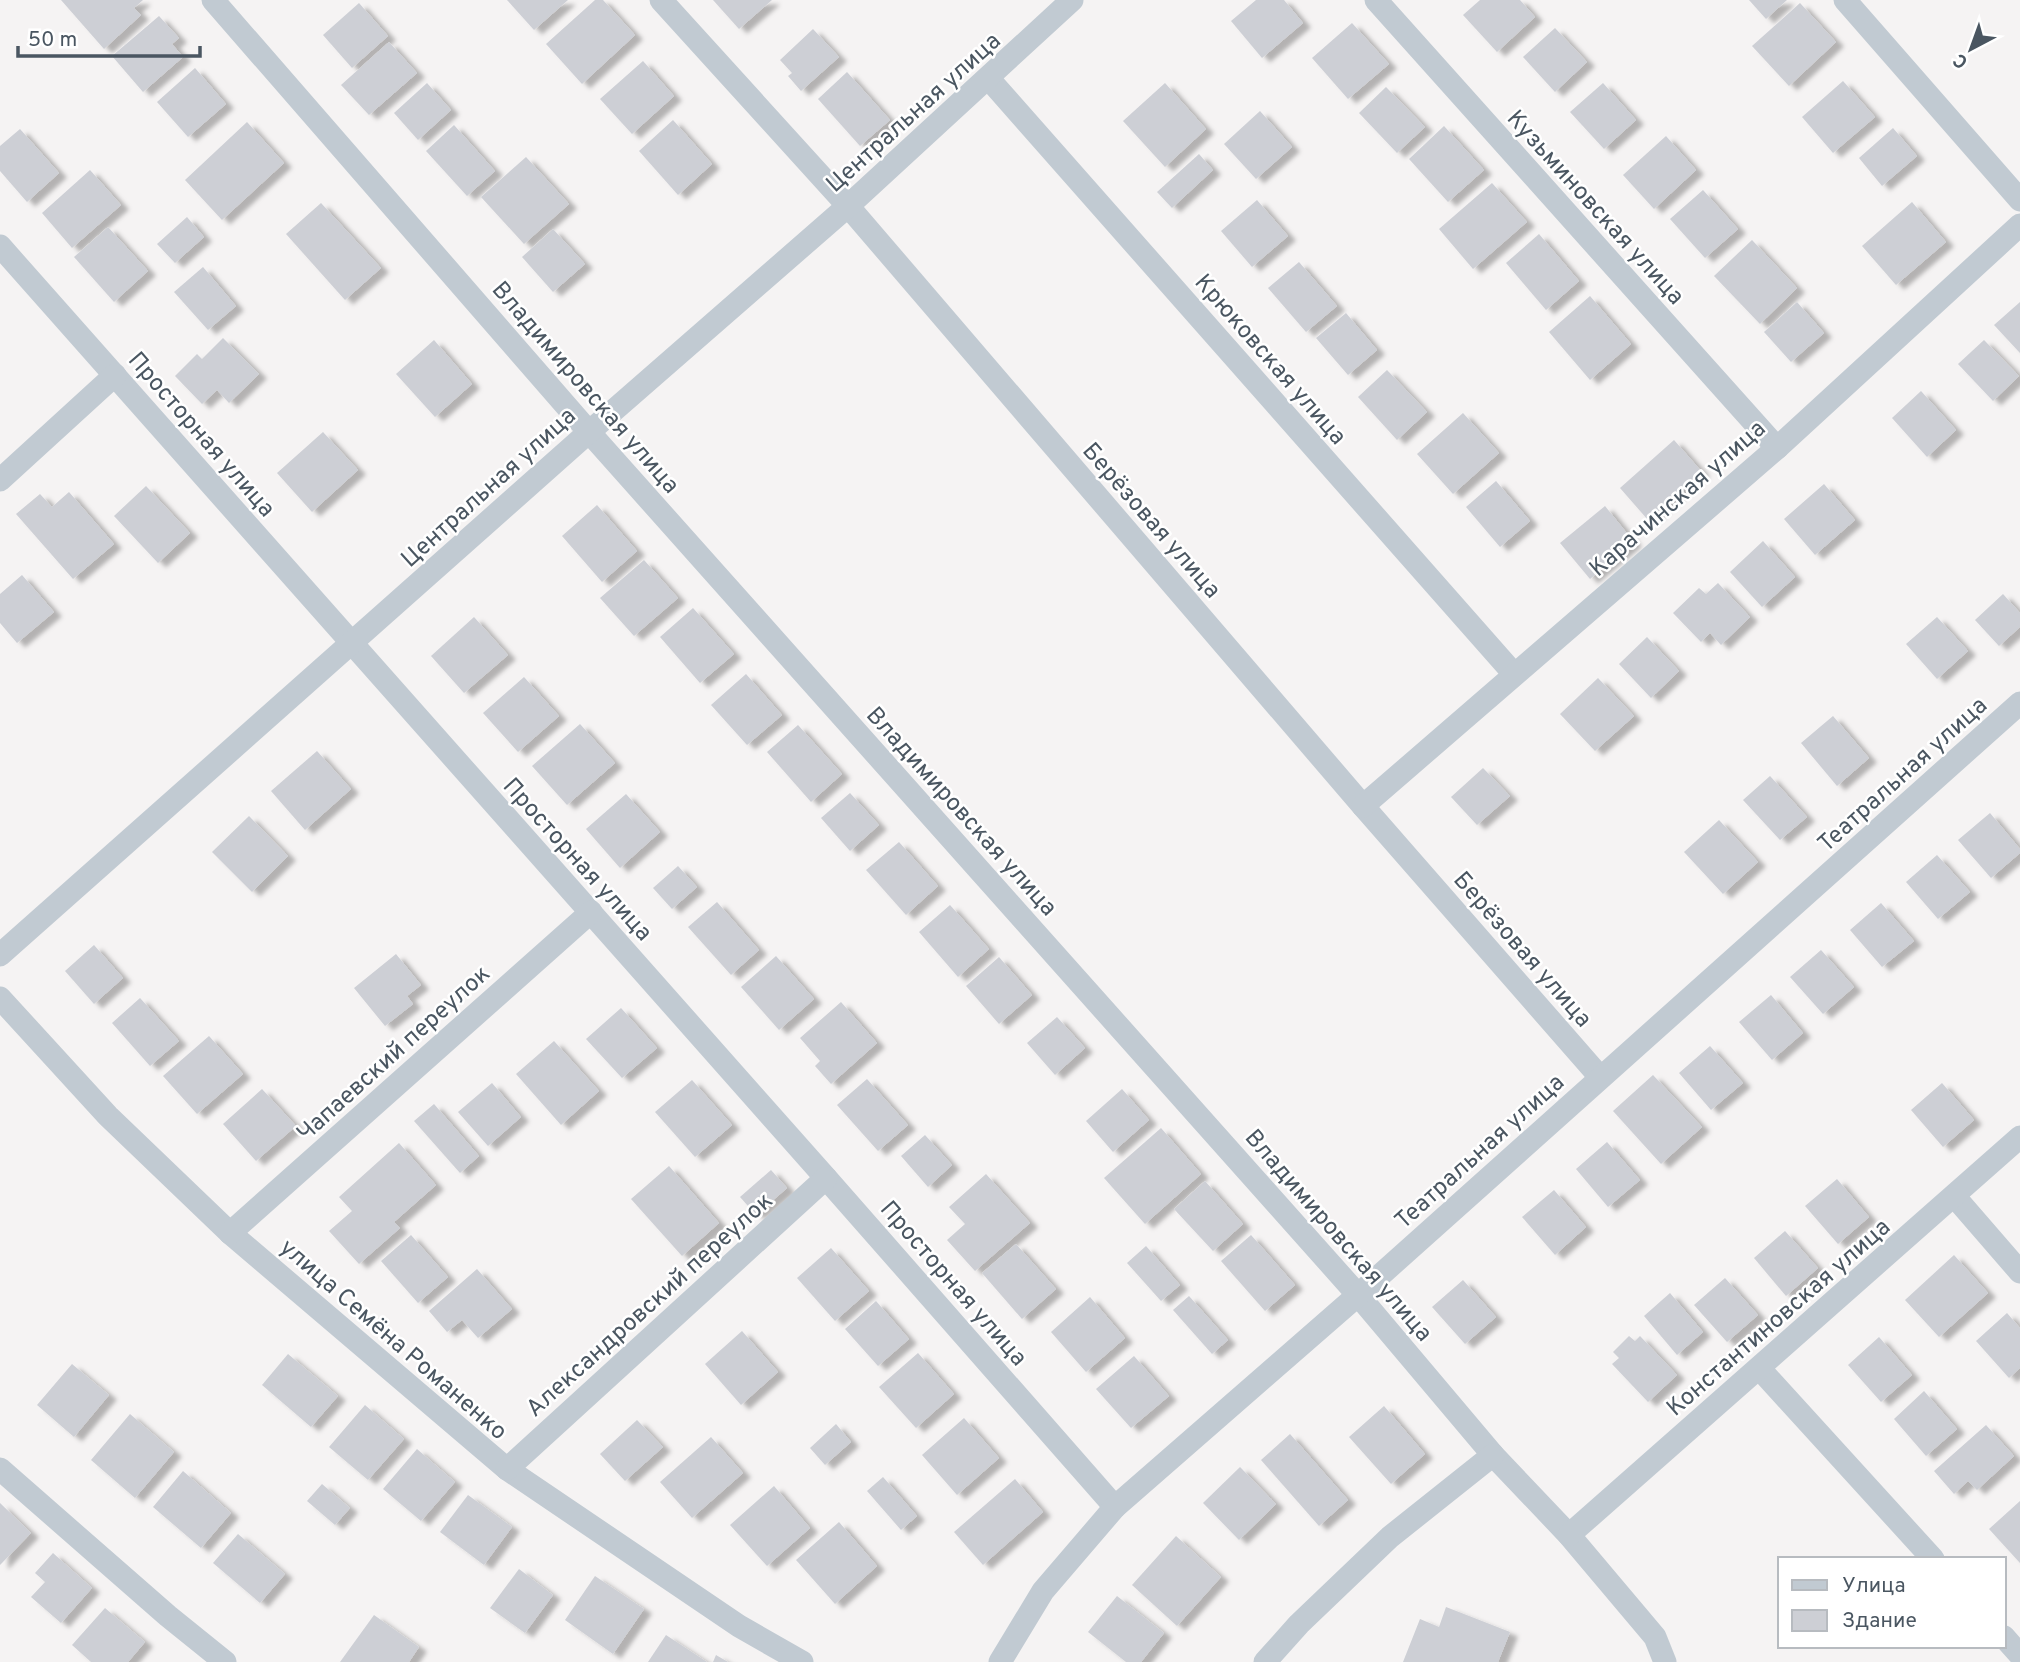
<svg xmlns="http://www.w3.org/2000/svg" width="2020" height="1662" viewBox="0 0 2020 1662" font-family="Overpass,sans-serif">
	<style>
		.building { fill: #cdcfd5; filter: url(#shadow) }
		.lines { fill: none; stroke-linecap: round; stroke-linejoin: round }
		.minor { stroke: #c1cad2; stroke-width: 23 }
		.labels { text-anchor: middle; stroke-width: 5; stroke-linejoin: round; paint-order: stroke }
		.street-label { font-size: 24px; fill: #4a5661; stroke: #fff }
	</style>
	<defs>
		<filter id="shadow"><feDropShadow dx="8" dy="4.5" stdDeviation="2" flood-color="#0004"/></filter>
	</defs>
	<rect width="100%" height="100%" fill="#f5f3f3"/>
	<!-- building -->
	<g class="building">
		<path d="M 61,0 L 143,0 L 134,8 L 141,15 L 104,49 Z"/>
		<path d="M 507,0 L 568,0 L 534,30 Z"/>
		<path d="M 595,0 L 603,0 L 635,35 L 582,84 L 546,44 Z"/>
		<path d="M 713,0 L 772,0 L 739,29 Z"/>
		<path d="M 1256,0 L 1284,0 L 1303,23 L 1262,58 L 1231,21 Z"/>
		<path d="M 1480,0 L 1520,0 L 1535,17 L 1497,52 L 1463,15 Z"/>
		<path d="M 1749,0 L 1787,0 L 1766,19 Z"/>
		<path d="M 359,3 L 388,36 L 352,68 L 323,35 Z"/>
		<path d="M 1800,3 L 1836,42 L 1789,86 L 1752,46 Z"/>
		<path d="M 159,16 L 179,38 L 172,44 L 183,57 L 143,92 L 112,56 Z"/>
		<path d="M 1352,23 L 1389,64 L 1348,99 L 1312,58 Z"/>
		<path d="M 1555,28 L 1587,62 L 1555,92 L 1523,57 Z"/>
		<path d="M 813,29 L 839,57 L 801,91 L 788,76 L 792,73 L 780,60 Z"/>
		<path d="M 389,42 L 417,73 L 369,115 L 341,85 Z"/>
		<path d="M 643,61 L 674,96 L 632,134 L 600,99 Z"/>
		<path d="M 195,68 L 226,104 L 188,137 L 157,102 Z"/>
		<path d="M 847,72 L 890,120 L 860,146 L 818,99 Z"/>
		<path d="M 1843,81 L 1875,117 L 1833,153 L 1802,117 Z"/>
		<path d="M 427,83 L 451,110 L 418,140 L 394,113 Z"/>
		<path d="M 1165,83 L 1206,129 L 1165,167 L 1123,121 Z"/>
		<path d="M 1603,83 L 1636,120 L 1604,149 L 1570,112 Z"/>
		<path d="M 1386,87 L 1425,127 L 1397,153 L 1359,113 Z"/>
		<path d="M 1260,111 L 1292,147 L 1256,179 L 1224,144 Z"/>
		<path d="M 673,120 L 712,164 L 678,195 L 639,151 Z"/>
		<path d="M 247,122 L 284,163 L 222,220 L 185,180 Z"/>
		<path d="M 454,125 L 495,171 L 467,196 L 426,151 Z"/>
		<path d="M 1444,126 L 1484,170 L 1448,202 L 1409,159 Z"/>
		<path d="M 1893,128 L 1917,156 L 1882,186 L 1859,158 Z"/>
		<path d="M 20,129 L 59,173 L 27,202 L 0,171 L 0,146 Z"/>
		<path d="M 1666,136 L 1696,170 L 1654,209 L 1623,175 Z"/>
		<path d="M 1199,154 L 1213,170 L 1172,208 L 1157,192 Z"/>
		<path d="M 526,157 L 569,204 L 524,244 L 481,197 Z"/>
		<path d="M 90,170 L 121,205 L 72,248 L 42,213 Z"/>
		<path d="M 1492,183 L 1527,222 L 1473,269 L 1439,229 Z"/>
		<path d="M 1703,190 L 1738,229 L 1705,258 L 1670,219 Z"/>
		<path d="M 1257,200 L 1288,236 L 1252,267 L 1221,231 Z"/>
		<path d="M 1912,202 L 1946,242 L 1896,285 L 1862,246 Z"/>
		<path d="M 321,203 L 381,268 L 345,300 L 286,234 Z"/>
		<path d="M 187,217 L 204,237 L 175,263 L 157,244 Z"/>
		<path d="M 108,227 L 148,271 L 114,302 L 74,257 Z"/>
		<path d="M 553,229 L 585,264 L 553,292 L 522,257 Z"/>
		<path d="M 1539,234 L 1579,281 L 1546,310 L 1506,263 Z"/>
		<path d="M 1752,240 L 1797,288 L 1760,324 L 1714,276 Z"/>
		<path d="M 1299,262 L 1337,306 L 1306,332 L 1268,288 Z"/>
		<path d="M 203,267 L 236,306 L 208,330 L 174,292 Z"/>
		<path d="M 1590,296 L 1631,344 L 1590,380 L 1549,332 Z"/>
		<path d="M 1797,302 L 1824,333 L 1791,362 L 1764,332 Z"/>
		<path d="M 2020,302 L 2020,353 L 1994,325 Z"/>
		<path d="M 1346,313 L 1377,350 L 1348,375 L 1316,338 Z"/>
		<path d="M 223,338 L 259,374 L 229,403 L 217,390 L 202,404 L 175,376 L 197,354 L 202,359 Z"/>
		<path d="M 434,340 L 472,384 L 435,417 L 396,374 Z"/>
		<path d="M 1984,340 L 2019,376 L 1993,401 L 1958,364 Z"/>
		<path d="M 1387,370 L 1427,412 L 1397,440 L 1358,397 Z"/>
		<path d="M 1921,391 L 1956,430 L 1927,457 L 1892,418 Z"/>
		<path d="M 1463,413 L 1499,453 L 1453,494 L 1417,454 Z"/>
		<path d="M 323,432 L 358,470 L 312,512 L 277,473 Z"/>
		<path d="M 1674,440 L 1702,472 L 1648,520 L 1620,488 Z"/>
		<path d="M 1496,481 L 1530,521 L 1500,547 L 1466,507 Z"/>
		<path d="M 1824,484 L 1855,520 L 1815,555 L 1784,519 Z"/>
		<path d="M 146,486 L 190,533 L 158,563 L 114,516 Z"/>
		<path d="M 69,492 L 114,544 L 73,579 L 16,514 L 40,494 L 52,507 Z"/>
		<path d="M 597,505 L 637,551 L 602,582 L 562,536 Z"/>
		<path d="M 1605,506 L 1634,542 L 1590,579 L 1560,543 Z"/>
		<path d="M 1763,541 L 1795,577 L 1762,607 L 1730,572 Z"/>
		<path d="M 644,560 L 678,598 L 634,636 L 600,598 Z"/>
		<path d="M 22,575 L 54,612 L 17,643 L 0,623 L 0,594 Z"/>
		<path d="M 1718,583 L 1750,617 L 1721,645 L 1710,633 L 1701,642 L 1673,613 L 1699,588 L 1706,594 Z"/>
		<path d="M 2003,594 L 2020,613 L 2020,627 L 1999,646 L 1975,620 Z"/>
		<path d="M 693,608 L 734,654 L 700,683 L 660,637 Z"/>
		<path d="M 474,617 L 508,655 L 464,693 L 431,656 Z"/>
		<path d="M 1937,617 L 1968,651 L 1937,679 L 1906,644 Z"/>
		<path d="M 1647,637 L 1679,671 L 1651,698 L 1619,664 Z"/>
		<path d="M 746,674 L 782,715 L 747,745 L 711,705 Z"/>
		<path d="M 524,677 L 559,716 L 518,752 L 483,713 Z"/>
		<path d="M 1598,678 L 1634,716 L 1595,751 L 1560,714 Z"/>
		<path d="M 1833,716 L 1869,758 L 1837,786 L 1801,743 Z"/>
		<path d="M 580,724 L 615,763 L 567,805 L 532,766 Z"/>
		<path d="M 798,725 L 842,774 L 811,802 L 767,752 Z"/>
		<path d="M 317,751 L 351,789 L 305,830 L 271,791 Z"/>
		<path d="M 1483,768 L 1510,796 L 1477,825 L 1451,797 Z"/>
		<path d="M 1770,776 L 1807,817 L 1780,840 L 1743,800 Z"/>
		<path d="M 850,793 L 879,825 L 850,851 L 821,818 Z"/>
		<path d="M 626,794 L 660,832 L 620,868 L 586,829 Z"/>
		<path d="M 1990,813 L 2020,849 L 2020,853 L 1991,878 L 1958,840 Z"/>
		<path d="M 249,816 L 288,856 L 252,892 L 212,852 Z"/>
		<path d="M 1719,820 L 1758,862 L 1723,894 L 1684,852 Z"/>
		<path d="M 899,842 L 938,886 L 906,915 L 866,870 Z"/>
		<path d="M 1937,855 L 1970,892 L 1938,919 L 1906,882 Z"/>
		<path d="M 678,866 L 697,887 L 672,909 L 653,888 Z"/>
		<path d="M 717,902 L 759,950 L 731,975 L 688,927 Z"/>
		<path d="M 1881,903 L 1914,941 L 1882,967 L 1850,930 Z"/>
		<path d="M 950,905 L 989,949 L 958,977 L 919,932 Z"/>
		<path d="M 94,945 L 123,978 L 94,1004 L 65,971 Z"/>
		<path d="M 1821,950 L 1854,987 L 1823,1014 L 1790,977 Z"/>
		<path d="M 396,954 L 421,985 L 407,996 L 413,1004 L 385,1026 L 354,988 Z"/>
		<path d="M 776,956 L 814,999 L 779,1030 L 741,987 Z"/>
		<path d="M 999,957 L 1032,995 L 999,1024 L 966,986 Z"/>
		<path d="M 1771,995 L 1803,1033 L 1772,1060 L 1739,1022 Z"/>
		<path d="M 140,998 L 179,1041 L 150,1066 L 112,1023 Z"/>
		<path d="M 841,1002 L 877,1043 L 831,1084 L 815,1066 L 820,1061 L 800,1038 Z"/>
		<path d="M 621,1008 L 657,1048 L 622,1078 L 586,1039 Z"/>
		<path d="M 1057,1017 L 1085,1048 L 1055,1075 L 1027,1043 Z"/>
		<path d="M 209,1036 L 243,1074 L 197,1114 L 163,1076 Z"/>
		<path d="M 554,1041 L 599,1091 L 561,1125 L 516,1074 Z"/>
		<path d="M 1710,1046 L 1743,1083 L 1711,1110 L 1679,1073 Z"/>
		<path d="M 1653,1075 L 1702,1127 L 1661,1164 L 1613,1111 Z"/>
		<path d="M 867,1079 L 908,1125 L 878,1151 L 837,1105 Z"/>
		<path d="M 692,1080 L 732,1125 L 695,1157 L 655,1112 Z"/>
		<path d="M 492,1083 L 521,1117 L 488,1146 L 458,1112 Z"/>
		<path d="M 1942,1083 L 1974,1120 L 1943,1147 L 1911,1110 Z"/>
		<path d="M 262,1089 L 296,1126 L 256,1161 L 223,1124 Z"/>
		<path d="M 1122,1089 L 1149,1120 L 1113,1152 L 1086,1121 Z"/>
		<path d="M 434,1104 L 479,1156 L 460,1173 L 414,1121 Z"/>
		<path d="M 1161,1128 L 1201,1174 L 1145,1224 L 1104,1178 Z"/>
		<path d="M 925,1135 L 952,1165 L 928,1187 L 901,1156 Z"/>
		<path d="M 1607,1142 L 1640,1180 L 1608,1207 L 1576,1169 Z"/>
		<path d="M 399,1143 L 436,1185 L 394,1222 L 400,1228 L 359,1264 L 329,1231 L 352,1211 L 339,1197 Z"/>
		<path d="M 669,1166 L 719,1223 L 682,1256 L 631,1199 Z"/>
		<path d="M 771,1170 L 787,1188 L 756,1215 L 740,1197 Z"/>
		<path d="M 986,1174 L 1030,1223 L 975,1271 L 947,1240 L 965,1224 L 949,1207 Z"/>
		<path d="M 1837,1179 L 1869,1217 L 1838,1244 L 1805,1206 Z"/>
		<path d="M 1205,1181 L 1243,1224 L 1213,1251 L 1174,1209 Z"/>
		<path d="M 1554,1190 L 1586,1227 L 1555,1255 L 1522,1217 Z"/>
		<path d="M 1785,1231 L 1818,1268 L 1786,1296 L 1754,1258 Z"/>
		<path d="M 411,1235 L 448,1277 L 418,1303 L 381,1261 Z"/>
		<path d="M 1251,1235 L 1295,1285 L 1265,1311 L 1221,1261 Z"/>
		<path d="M 1016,1244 L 1056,1289 L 1022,1319 L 982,1273 Z"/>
		<path d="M 1146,1246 L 1180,1285 L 1161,1301 L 1127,1263 Z"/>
		<path d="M 831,1248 L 869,1291 L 835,1321 L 797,1278 Z"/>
		<path d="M 1954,1255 L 1988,1293 L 1939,1337 L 1905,1300 Z"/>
		<path d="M 477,1269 L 512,1309 L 478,1338 L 462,1320 L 447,1332 L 429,1311 Z"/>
		<path d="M 1725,1278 L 1758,1315 L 1727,1342 L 1694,1305 Z"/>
		<path d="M 1463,1280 L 1496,1317 L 1465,1344 L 1432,1307 Z"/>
		<path d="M 1670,1293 L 1703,1332 L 1677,1355 L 1644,1316 Z"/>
		<path d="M 1189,1296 L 1228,1340 L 1212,1354 L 1173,1310 Z"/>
		<path d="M 1090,1297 L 1125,1338 L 1086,1372 L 1051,1332 Z"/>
		<path d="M 876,1301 L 909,1339 L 878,1366 L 845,1329 Z"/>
		<path d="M 2007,1313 L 2020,1328 L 2020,1368 L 2009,1378 L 1976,1341 Z"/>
		<path d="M 742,1331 L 778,1372 L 741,1405 L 705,1364 Z"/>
		<path d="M 1629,1336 L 1635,1341 L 1640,1336 L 1677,1375 L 1648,1402 L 1612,1364 L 1619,1358 L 1613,1352 Z"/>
		<path d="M 1879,1337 L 1912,1375 L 1881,1402 L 1848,1365 Z"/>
		<path d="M 918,1353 L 954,1394 L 916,1428 L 879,1387 Z"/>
		<path d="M 288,1354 L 338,1396 L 311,1427 L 262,1385 Z"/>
		<path d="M 1134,1356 L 1169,1396 L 1131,1428 L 1096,1389 Z"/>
		<path d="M 72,1364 L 109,1395 L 74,1437 L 37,1405 Z"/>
		<path d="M 1924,1391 L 1957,1429 L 1926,1456 L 1894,1419 Z"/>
		<path d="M 365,1405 L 404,1439 L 368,1480 L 329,1447 Z"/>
		<path d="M 1384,1406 L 1425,1454 L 1391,1484 L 1349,1437 Z"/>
		<path d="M 130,1414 L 174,1452 L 135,1498 L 91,1460 Z"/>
		<path d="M 964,1418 L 999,1458 L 957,1495 L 922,1455 Z"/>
		<path d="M 637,1420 L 663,1447 L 625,1481 L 600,1454 Z"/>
		<path d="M 836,1424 L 851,1442 L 825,1465 L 810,1448 Z"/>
		<path d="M 1986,1425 L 2014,1456 L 1977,1490 L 1968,1481 L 1954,1494 L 1934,1471 Z"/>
		<path d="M 1290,1434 L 1348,1500 L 1319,1526 L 1261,1460 Z"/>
		<path d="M 711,1437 L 743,1473 L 692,1518 L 660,1482 Z"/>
		<path d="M 417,1449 L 455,1482 L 421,1521 L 383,1489 Z"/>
		<path d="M 1240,1467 L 1276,1504 L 1239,1540 L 1203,1503 Z"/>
		<path d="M 183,1471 L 231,1513 L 201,1548 L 153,1507 Z"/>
		<path d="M 883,1477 L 917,1516 L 901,1530 L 867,1491 Z"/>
		<path d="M 1015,1479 L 1043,1512 L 983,1565 L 954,1532 Z"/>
		<path d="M 322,1484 L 350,1508 L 335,1525 L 307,1501 Z"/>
		<path d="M 774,1486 L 810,1528 L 767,1566 L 730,1525 Z"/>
		<path d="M 468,1495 L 512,1527 L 484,1565 L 440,1532 Z"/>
		<path d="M 2020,1501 L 2020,1563 L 1989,1529 Z"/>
		<path d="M 0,1503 L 31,1533 L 0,1565 Z"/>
		<path d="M 839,1522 L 877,1566 L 835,1604 L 796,1560 Z"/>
		<path d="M 238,1534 L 285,1574 L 260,1603 L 213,1563 Z"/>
		<path d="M 1176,1536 L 1221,1577 L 1177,1626 L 1132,1585 Z"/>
		<path d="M 53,1553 L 92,1588 L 61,1623 L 31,1597 L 45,1582 L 35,1573 Z"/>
		<path d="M 519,1569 L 553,1595 L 525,1633 L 490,1608 Z"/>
		<path d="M 595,1576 L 644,1609 L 613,1654 L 565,1620 Z"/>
		<path d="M 1117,1596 L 1164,1633 L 1141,1662 L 1126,1662 L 1088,1632 Z"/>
		<path d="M 1446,1607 L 1510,1632 L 1498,1662 L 1403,1662 L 1420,1619 L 1439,1627 Z"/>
		<path d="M 105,1608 L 145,1642 L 128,1662 L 91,1662 L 72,1645 Z"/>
		<path d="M 374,1615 L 419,1647 L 409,1662 L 340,1662 Z"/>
		<path d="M 666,1635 L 707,1662 L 648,1662 Z"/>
		<path d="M 716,1655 L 728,1662 L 713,1662 Z"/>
	</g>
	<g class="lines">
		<!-- minor -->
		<g class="minor">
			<path d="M 213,0 L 589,432 L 1358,1295 L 1493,1455 L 1569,1535 L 1655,1637 L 1665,1662"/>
			<path d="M 661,0 L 848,206 L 1363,806 L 1600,1077"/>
			<path d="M 1376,0 L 1777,448"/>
			<path d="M 1845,0 L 2020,200"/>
			<path d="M 989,79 L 1514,674"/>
			<path d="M 0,246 L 826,1178 L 1115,1507"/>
			<path d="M 0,480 L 115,375"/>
			<path d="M 1363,806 L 1777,448 L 2020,225"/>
			<path d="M 0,955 L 589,432 L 848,206 L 1072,0"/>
			<path d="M 0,998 L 108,1116 L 230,1233 L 507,1469 L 739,1626 L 802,1662"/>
			<path d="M 1955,1197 L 2020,1272"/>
			<path d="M 230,1233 L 591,912"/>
			<path d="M 1759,1368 L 1933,1559"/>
			<path d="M 0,1469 L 168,1616 L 225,1662"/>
			<path d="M 507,1469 L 826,1178"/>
			<path d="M 1569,1535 L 2020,1137"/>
			<path d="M 2004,1637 L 2020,1655"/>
			<path d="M 1000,1662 L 1043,1591 L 1115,1507 L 1358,1295 L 2020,703"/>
			<path d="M 1265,1662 L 1299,1624 L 1390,1537 L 1493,1455"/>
		</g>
	</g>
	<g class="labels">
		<!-- street labels -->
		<g class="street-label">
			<text transform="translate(913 112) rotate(-42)" y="8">Центральная улица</text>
			<text transform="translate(1596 207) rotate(48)" y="8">Кузьминовская улица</text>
			<text transform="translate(1271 359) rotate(49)" y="8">Крюковская улица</text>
			<text transform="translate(586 387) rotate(49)" y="8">Владимировская улица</text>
			<text transform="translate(202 434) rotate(49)" y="8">Просторная улица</text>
			<text transform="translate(488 487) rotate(-42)" y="8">Центральная улица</text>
			<text transform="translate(1677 498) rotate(-41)" y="8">Карачинская улица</text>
			<text transform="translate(1152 520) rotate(49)" y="8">Берёзовая улица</text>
			<text transform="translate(1902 774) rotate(-42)" y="8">Театральная улица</text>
			<text transform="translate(962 811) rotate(48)" y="8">Владимировская улица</text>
			<text transform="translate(578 859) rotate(48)" y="8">Просторная улица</text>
			<text transform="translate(1523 949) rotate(49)" y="8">Берёзовая улица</text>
			<text transform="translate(393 1053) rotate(-42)" y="8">Чапаевский переулок</text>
			<text transform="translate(1479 1151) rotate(-42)" y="8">Театральная улица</text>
			<text transform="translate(1339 1235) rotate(49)" y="8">Владимировская улица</text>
			<text transform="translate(954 1283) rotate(49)" y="8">Просторная улица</text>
			<text transform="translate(649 1304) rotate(-42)" y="8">Александровский переулок</text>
			<text transform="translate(1778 1317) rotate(-41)" y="8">Константиновская улица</text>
			<text transform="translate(394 1339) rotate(41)" y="8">улица Семёна Романенко</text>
		</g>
	</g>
	<!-- legend -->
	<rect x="1778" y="1557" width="228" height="91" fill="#ffffff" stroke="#b7bbc0" stroke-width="2"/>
	<rect x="1792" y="1580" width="35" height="10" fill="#c1cad2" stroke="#b7bbc0" stroke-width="2"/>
	<text x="1842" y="1592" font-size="21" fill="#4a5661">Улица</text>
	<rect x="1792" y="1610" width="35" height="21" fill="#cdcfd5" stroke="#b7bbc0" stroke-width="2"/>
	<text x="1842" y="1627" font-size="21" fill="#4a5661">Здание</text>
	<!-- north arrow -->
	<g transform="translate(1971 49) rotate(221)" stroke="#ffffff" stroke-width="5" paint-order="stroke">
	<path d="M0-5L12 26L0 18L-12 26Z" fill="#4a5661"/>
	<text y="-10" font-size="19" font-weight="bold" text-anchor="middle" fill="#4a5661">С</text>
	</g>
	<!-- scale -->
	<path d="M18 46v10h182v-10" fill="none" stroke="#4a5661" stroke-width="3.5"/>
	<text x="28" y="46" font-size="21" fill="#4a5661" stroke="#ffffff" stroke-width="5" paint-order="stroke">50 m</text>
</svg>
